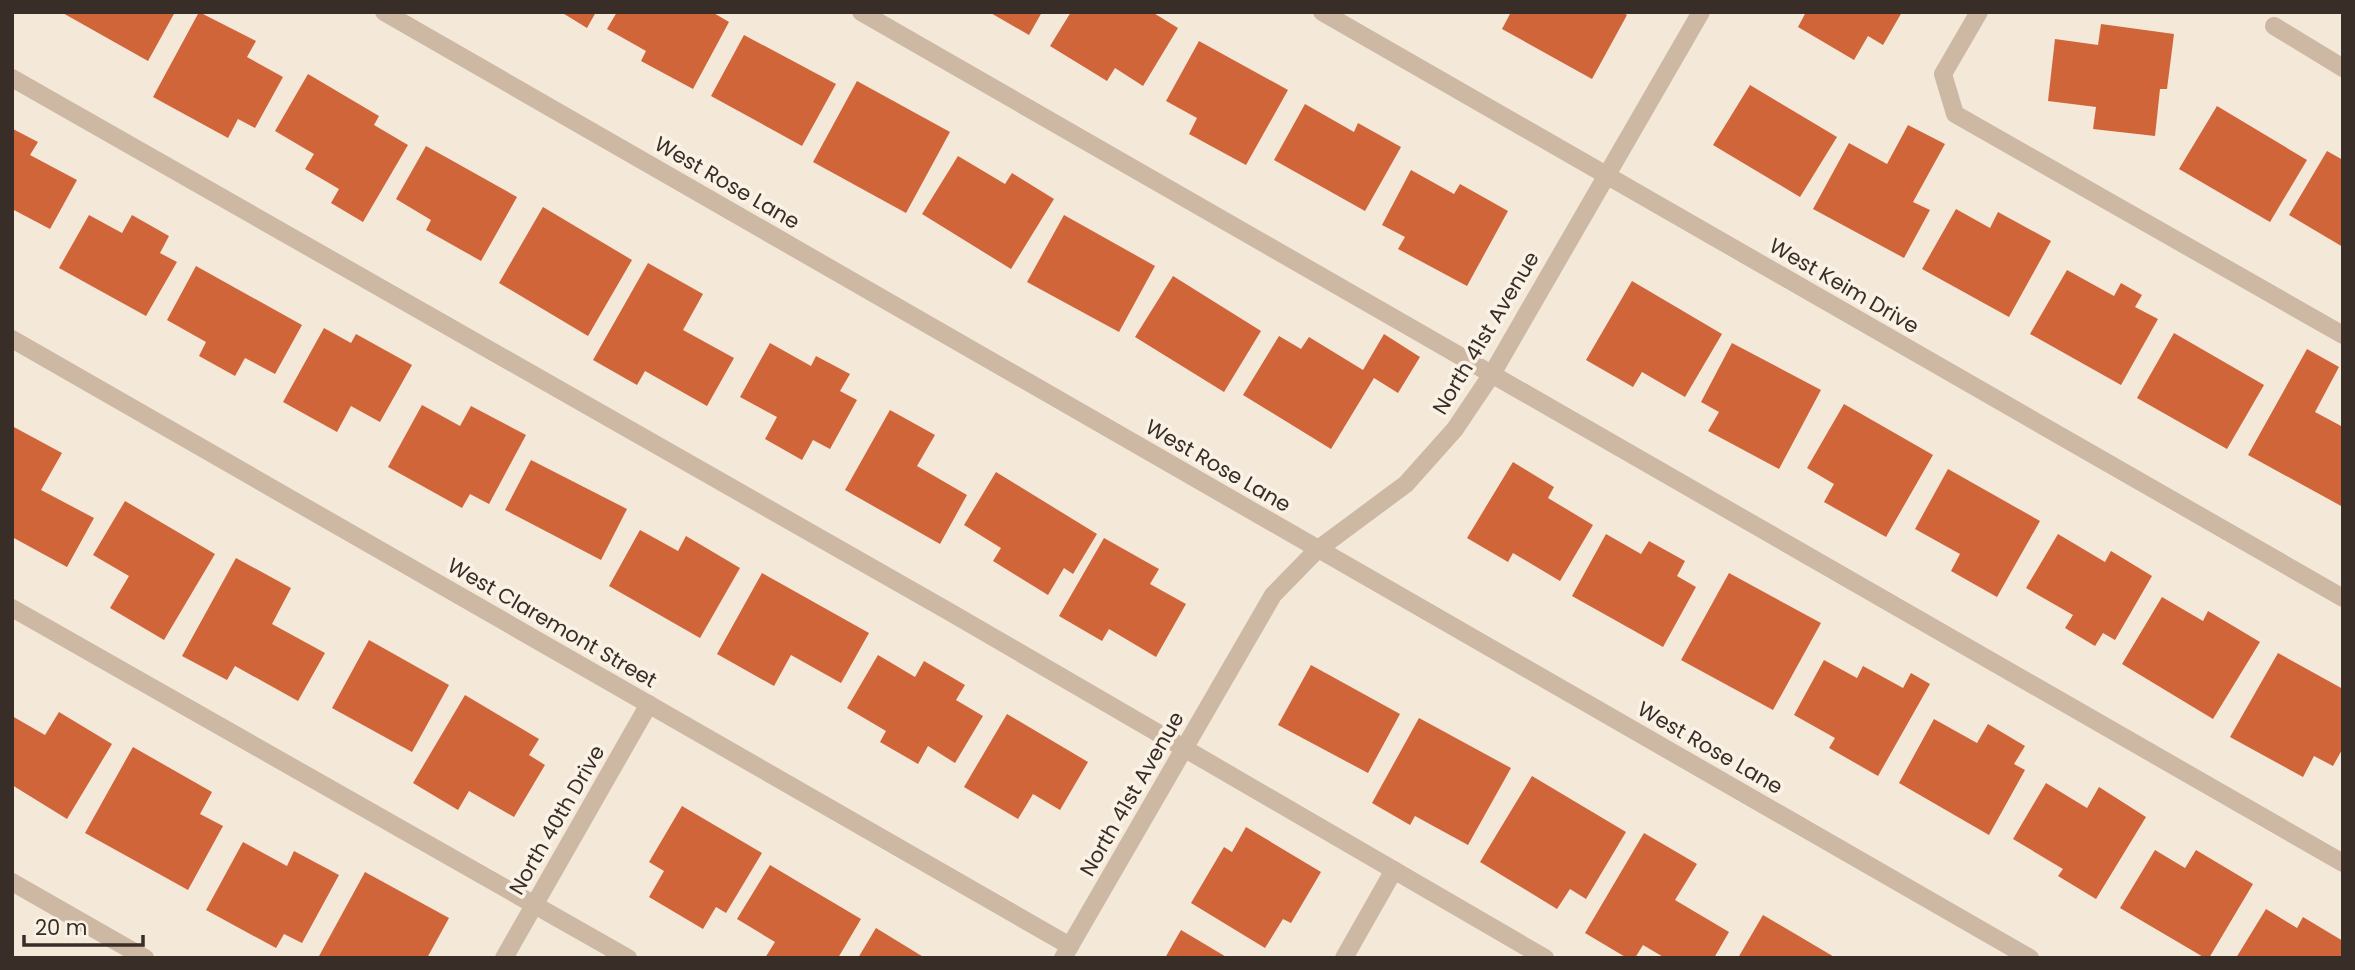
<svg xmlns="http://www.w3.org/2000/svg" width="2355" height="970" viewBox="0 0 2355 970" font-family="Poppins,sans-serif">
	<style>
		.building { fill: #d1653a }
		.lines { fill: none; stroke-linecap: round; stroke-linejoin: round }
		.minor { stroke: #cdb8a4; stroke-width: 18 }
		.labels { text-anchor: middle; stroke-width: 7; stroke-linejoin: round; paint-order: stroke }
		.street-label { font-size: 21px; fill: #382d27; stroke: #fbf2e6 }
	</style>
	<rect width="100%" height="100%" fill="#f4e8d9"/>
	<!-- building -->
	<g class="building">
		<path d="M 61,12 L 175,12 L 148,61 Z"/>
		<path d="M 199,12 L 256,41 L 247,57 L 283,77 L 255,128 L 238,119 L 228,138 L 153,97 Z"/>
		<path d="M 561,12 L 596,12 L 587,28 Z"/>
		<path d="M 617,12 L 712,12 L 729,22 L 693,89 L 641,61 L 646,51 L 607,29 Z"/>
		<path d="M 989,12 L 1042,12 L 1029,35 Z"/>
		<path d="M 1071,12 L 1152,12 L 1178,28 L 1143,86 L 1115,68 L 1107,81 L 1050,46 Z"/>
		<path d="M 1511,12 L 1622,12 L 1627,15 L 1592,79 L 1502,29 Z"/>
		<path d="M 1806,12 L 1902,12 L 1883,45 L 1868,36 L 1854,60 L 1798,27 Z"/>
		<path d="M 2101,24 L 2174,34 L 2167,89 L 2160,89 L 2155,136 L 2093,129 L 2096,107 L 2048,101 L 2055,39 L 2098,45 Z"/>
		<path d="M 744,35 L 836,84 L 802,146 L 711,96 Z"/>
		<path d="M 1199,41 L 1288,90 L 1246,165 L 1189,134 L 1197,118 L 1166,101 Z"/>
		<path d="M 308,74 L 379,116 L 374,125 L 408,145 L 363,222 L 331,203 L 339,189 L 305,169 L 314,154 L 275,131 Z"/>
		<path d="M 857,81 L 950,132 L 906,213 L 813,162 Z"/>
		<path d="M 1750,85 L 1837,137 L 1800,197 L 1713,145 Z"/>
		<path d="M 1305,104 L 1354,132 L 1358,123 L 1401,147 L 1365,211 L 1274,160 Z"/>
		<path d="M 2217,106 L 2307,160 L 2270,222 L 2179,169 Z"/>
		<path d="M 1908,125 L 1945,144 L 1913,202 L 1930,210 L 1904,258 L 1813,209 L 1849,143 L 1887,164 Z"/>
		<path d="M 13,129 L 38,142 L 30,155 L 77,180 L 50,229 L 12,209 Z"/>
		<path d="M 426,146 L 517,197 L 481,261 L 426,230 L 431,220 L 396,199 Z"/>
		<path d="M 2327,151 L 2343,160 L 2343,247 L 2289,215 Z"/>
		<path d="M 958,156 L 1005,184 L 1012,173 L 1054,199 L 1011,269 L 922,214 Z"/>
		<path d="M 1411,170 L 1454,194 L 1460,184 L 1508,211 L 1467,286 L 1398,249 L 1405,237 L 1382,225 Z"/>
		<path d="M 543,207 L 632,260 L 588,336 L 499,283 Z"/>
		<path d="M 1956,209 L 1990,228 L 1998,212 L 2051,241 L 2009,317 L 1922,269 Z"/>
		<path d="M 89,215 L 122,233 L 132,215 L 169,236 L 160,253 L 177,262 L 146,316 L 59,268 Z"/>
		<path d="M 1064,215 L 1155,266 L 1119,332 L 1027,282 Z"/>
		<path d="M 648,263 L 703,294 L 683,330 L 734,358 L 707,406 L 645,371 L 637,385 L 593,360 Z"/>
		<path d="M 196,266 L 302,325 L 275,374 L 245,358 L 235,376 L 199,356 L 206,342 L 167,320 Z"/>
		<path d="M 2067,270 L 2114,296 L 2121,283 L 2142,295 L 2135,307 L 2158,319 L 2121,385 L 2030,334 Z"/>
		<path d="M 1173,276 L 1261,331 L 1224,392 L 1135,337 Z"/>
		<path d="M 1632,281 L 1722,334 L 1685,397 L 1642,372 L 1633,387 L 1586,360 Z"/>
		<path d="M 324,328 L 351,343 L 356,334 L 412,365 L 380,422 L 351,406 L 337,432 L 283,402 Z"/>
		<path d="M 2174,333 L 2264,385 L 2227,449 L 2137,398 Z"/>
		<path d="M 1384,334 L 1420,357 L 1398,393 L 1374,378 L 1331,449 L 1243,395 L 1279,336 L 1301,349 L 1309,337 L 1363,370 Z"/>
		<path d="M 770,343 L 811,366 L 816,356 L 850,374 L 840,391 L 857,400 L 830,449 L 813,440 L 802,460 L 765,439 L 777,417 L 740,397 Z"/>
		<path d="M 1732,343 L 1821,390 L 1779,469 L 1708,431 L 1719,412 L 1701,402 Z"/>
		<path d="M 2307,349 L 2339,367 L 2315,412 L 2343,427 L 2343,507 L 2248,455 Z"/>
		<path d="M 1844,404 L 1933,455 L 1886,537 L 1824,502 L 1834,484 L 1807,468 Z"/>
		<path d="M 422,405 L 460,426 L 471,406 L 526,435 L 489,504 L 470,494 L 462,508 L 388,467 Z"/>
		<path d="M 890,410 L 935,435 L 917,466 L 967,495 L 940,544 L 845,490 Z"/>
		<path d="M 12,426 L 62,453 L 41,490 L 94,518 L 67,567 L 12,537 Z"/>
		<path d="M 531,460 L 627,509 L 601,560 L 505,510 Z"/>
		<path d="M 1513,462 L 1554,487 L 1548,498 L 1593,525 L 1560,581 L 1513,553 L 1508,562 L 1467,538 Z"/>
		<path d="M 1948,469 L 2040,521 L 1997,597 L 1951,571 L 1960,554 L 1915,529 Z"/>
		<path d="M 996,472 L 1097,534 L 1073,574 L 1064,568 L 1048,595 L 993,561 L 1001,548 L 964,525 Z"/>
		<path d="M 125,501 L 215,554 L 164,640 L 110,608 L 129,576 L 93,555 Z"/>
		<path d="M 640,530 L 678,551 L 686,536 L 740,568 L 700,638 L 609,586 Z"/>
		<path d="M 1606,534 L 1641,554 L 1649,541 L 1685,561 L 1677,576 L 1696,587 L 1663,647 L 1572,596 Z"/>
		<path d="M 2058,534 L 2105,562 L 2111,551 L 2152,576 L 2115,640 L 2103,633 L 2095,646 L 2065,628 L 2073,615 L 2026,588 Z"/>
		<path d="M 1104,538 L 1159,569 L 1150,584 L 1186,604 L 1156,657 L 1109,629 L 1102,641 L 1059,616 Z"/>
		<path d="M 236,558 L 291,588 L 272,624 L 325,653 L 298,701 L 235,666 L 227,680 L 182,656 Z"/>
		<path d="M 762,573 L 869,633 L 841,683 L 791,655 L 774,686 L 717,654 Z"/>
		<path d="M 1729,573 L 1821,623 L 1773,710 L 1681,660 Z"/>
		<path d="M 2162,597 L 2203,621 L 2208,611 L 2260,642 L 2213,719 L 2122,664 Z"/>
		<path d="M 369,640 L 449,685 L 412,752 L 332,708 Z"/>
		<path d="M 2278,653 L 2343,689 L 2343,748 L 2333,766 L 2314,756 L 2303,777 L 2230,737 Z"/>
		<path d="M 878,655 L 915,677 L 924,661 L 965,685 L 956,700 L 983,716 L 955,763 L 928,746 L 918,764 L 880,742 L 886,731 L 847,708 Z"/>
		<path d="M 1824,660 L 1857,678 L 1863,666 L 1903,688 L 1911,673 L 1930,684 L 1878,776 L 1829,748 L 1835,738 L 1794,715 Z"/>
		<path d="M 1311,665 L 1400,714 L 1368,773 L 1278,725 Z"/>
		<path d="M 465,695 L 539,739 L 529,755 L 545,765 L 514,817 L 469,791 L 458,810 L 413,783 Z"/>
		<path d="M 59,712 L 112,744 L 67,819 L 12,785 L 12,716 L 45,735 Z"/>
		<path d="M 1007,714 L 1088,762 L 1060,810 L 1033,794 L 1018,819 L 964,787 Z"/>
		<path d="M 1419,718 L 1511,768 L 1468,845 L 1415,816 L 1410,825 L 1372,803 Z"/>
		<path d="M 1934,719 L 1977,743 L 1988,724 L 2025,746 L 2014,764 L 2025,770 L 1989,835 L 1899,783 Z"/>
		<path d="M 133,747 L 212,792 L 200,814 L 223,826 L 188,890 L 85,833 Z"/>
		<path d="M 1532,776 L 1626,832 L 1586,899 L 1570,889 L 1557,909 L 1480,862 Z"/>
		<path d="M 2046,783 L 2087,808 L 2099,787 L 2146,817 L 2096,899 L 2058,876 L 2063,869 L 2013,839 Z"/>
		<path d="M 682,806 L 762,853 L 726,913 L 716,907 L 703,929 L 649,897 L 664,871 L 649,862 Z"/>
		<path d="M 1246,827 L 1321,872 L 1291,923 L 1283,919 L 1265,948 L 1191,903 L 1224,847 L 1232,852 Z"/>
		<path d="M 1644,833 L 1697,864 L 1675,900 L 1729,932 L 1714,958 L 1665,958 L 1643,945 L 1635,958 L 1627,958 L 1585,933 Z"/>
		<path d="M 243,842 L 287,866 L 294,851 L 339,875 L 302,943 L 284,934 L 276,948 L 206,910 Z"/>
		<path d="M 2155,850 L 2185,868 L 2196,850 L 2253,884 L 2209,958 L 2205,958 L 2120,908 Z"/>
		<path d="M 770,865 L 861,919 L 838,958 L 765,958 L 775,942 L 737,919 Z"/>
		<path d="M 365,872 L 449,918 L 427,958 L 318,958 Z"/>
		<path d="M 2266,909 L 2297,928 L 2303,917 L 2343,941 L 2343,958 L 2236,958 Z"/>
		<path d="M 1763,915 L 1836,958 L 1738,958 Z"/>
		<path d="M 876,928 L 925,958 L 858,958 Z"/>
		<path d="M 1181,930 L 1228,958 L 1165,958 Z"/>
	</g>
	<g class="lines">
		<!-- minor -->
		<g class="minor">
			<path d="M 384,12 L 2030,958"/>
			<path d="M 861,12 L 2343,863"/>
			<path d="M 1322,12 L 2343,598"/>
			<path d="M 1979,12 L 1943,74 L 1955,114 L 2343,335"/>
			<path d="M 2274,26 L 2343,68"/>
			<path d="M 12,78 L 948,611 L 1545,958"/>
			<path d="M 12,339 L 1070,946"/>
			<path d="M 12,608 L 628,958"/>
			<path d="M 12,882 L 145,958"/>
			<path d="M 504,958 L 649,704"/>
			<path d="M 1063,958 L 1273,595 L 1317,550 L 1406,484 L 1455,429 L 1492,374 L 1701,12"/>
			<path d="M 1344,958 L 1394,870"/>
		</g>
	</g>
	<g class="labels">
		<!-- street labels -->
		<g class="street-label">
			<text transform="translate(727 183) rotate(30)" y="7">West Rose Lane</text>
			<text transform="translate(1844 286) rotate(30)" y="7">West Keim Drive</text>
			<text transform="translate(1486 333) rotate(-59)" y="7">North 41st Avenue</text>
			<text transform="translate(1218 466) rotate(30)" y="7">West Rose Lane</text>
			<text transform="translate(552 623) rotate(30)" y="7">West Claremont Street</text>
			<text transform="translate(1710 748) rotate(30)" y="7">West Rose Lane</text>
			<text transform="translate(1132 794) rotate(-60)" y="7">North 41st Avenue</text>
			<text transform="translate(557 820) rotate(-60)" y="7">North 40th Drive</text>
		</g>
	</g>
	<!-- border -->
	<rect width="2355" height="970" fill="none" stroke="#382d27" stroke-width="28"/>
	<!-- scale -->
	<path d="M24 935v10h119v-10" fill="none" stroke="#382d27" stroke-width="3.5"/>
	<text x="35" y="935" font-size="21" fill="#382d27" stroke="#fbf2e6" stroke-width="5" paint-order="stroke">20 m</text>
</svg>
